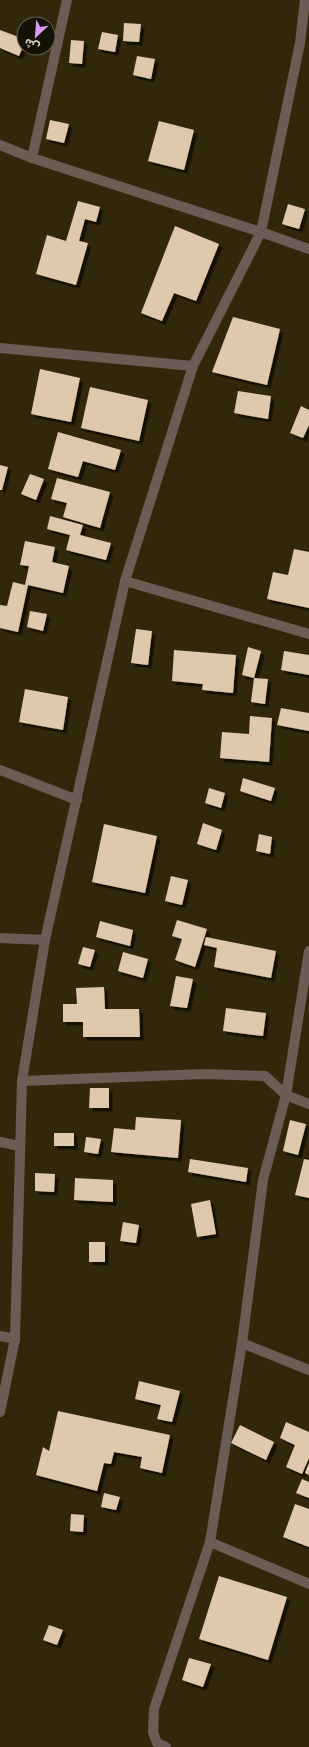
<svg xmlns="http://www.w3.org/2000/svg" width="309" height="1747" viewBox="0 0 309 1747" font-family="'PT Sans','Noto Sans Arabic',sans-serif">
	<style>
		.building { fill: #dfc8ab; filter: url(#shadow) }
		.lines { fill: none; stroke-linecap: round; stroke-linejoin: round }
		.minor { stroke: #6a5d55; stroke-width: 10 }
	</style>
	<defs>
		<filter id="shadow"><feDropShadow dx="3.5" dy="3.5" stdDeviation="0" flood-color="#0009"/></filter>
	</defs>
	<rect width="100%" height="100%" fill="#31280b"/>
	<!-- building -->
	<g class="building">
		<path d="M 124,23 L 141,24 L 139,42 L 123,41 Z"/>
		<path d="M 0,30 L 24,39 L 24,44 L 19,56 L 0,48 Z"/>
		<path d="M 102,32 L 118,35 L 115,52 L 98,49 Z"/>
		<path d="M 71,40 L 84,41 L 82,64 L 69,63 Z"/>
		<path d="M 137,56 L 155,59 L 151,79 L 133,75 Z"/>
		<path d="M 50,120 L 69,124 L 64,143 L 46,139 Z"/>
		<path d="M 159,121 L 194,130 L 184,170 L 148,161 Z"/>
		<path d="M 78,201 L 100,207 L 96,222 L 85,219 L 79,241 L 88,243 L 76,285 L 36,274 L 47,235 L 66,241 Z"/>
		<path d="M 288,204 L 305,209 L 299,229 L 282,224 Z"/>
		<path d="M 175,226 L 219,244 L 196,301 L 174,293 L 162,321 L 141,313 Z"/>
		<path d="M 233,317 L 280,329 L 267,385 L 212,372 Z"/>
		<path d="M 40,369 L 80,378 L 71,422 L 31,414 Z"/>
		<path d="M 90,387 L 148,400 L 139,441 L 81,428 Z"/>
		<path d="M 238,391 L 271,396 L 268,419 L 234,413 Z"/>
		<path d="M 301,406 L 309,410 L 309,425 L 303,438 L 290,433 Z"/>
		<path d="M 58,432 L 121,450 L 115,470 L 83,461 L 78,477 L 48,469 Z"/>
		<path d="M 0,465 L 8,467 L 2,490 L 0,490 Z"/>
		<path d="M 30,474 L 44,479 L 36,500 L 21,494 Z"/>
		<path d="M 57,478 L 110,492 L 100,528 L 63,517 L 67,503 L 51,499 Z"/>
		<path d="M 50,516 L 83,525 L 80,535 L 111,543 L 106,560 L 66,550 L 70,535 L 47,529 Z"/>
		<path d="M 25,541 L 55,547 L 52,562 L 69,566 L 63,593 L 28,585 L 18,632 L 0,628 L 0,605 L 7,606 L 13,582 L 25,585 L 29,566 L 20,565 Z"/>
		<path d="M 294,549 L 309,552 L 309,608 L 267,599 L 273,572 L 288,575 Z"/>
		<path d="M 30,611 L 47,614 L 43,631 L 27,627 Z"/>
		<path d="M 136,629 L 152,631 L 148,665 L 131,663 Z"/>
		<path d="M 248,647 L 261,651 L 254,678 L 242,675 Z"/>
		<path d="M 174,650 L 236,655 L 233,693 L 202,690 L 203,684 L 172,681 Z"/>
		<path d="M 284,651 L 309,655 L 309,675 L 281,670 Z"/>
		<path d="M 254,678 L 268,679 L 265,704 L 251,702 Z"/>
		<path d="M 25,689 L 68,697 L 63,730 L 19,722 Z"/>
		<path d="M 281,708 L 309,713 L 309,731 L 277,725 Z"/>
		<path d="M 250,716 L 272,718 L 269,762 L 220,758 L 222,732 L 249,734 Z"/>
		<path d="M 243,778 L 275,788 L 271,801 L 240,791 Z"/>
		<path d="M 209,788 L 225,793 L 221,808 L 205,803 Z"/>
		<path d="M 203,823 L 222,830 L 216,850 L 197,844 Z"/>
		<path d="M 104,824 L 157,836 L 145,893 L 92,882 Z"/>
		<path d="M 259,834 L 272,837 L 270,854 L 256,851 Z"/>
		<path d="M 171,876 L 188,880 L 182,905 L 165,901 Z"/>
		<path d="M 177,920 L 207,929 L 195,967 L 175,960 L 182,939 L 172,936 Z"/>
		<path d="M 100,921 L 133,930 L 130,946 L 96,937 Z"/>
		<path d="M 206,937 L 276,951 L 271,978 L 214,967 L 217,948 L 204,945 Z"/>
		<path d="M 83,947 L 95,950 L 90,967 L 78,964 Z"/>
		<path d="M 123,952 L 148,959 L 143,978 L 118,971 Z"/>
		<path d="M 176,976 L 193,979 L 187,1008 L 170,1006 Z"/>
		<path d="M 104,987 L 105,1009 L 139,1009 L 140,1037 L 83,1037 L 83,1022 L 63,1022 L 63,1004 L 77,1004 L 76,988 Z"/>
		<path d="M 226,1008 L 266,1013 L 263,1036 L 223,1031 Z"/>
		<path d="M 90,1088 L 109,1088 L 109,1108 L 89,1108 Z"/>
		<path d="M 136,1117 L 181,1120 L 178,1158 L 111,1152 L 114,1128 L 135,1130 Z"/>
		<path d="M 290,1120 L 306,1124 L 298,1155 L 283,1151 Z"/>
		<rect x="54" y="1133" width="20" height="13"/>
		<path d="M 86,1137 L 101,1139 L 98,1154 L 84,1152 Z"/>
		<path d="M 190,1159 L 248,1168 L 246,1182 L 188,1172 Z"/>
		<path d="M 304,1159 L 309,1160 L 309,1198 L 295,1195 Z"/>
		<path d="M 35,1173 L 55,1174 L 54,1192 L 35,1191 Z"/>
		<path d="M 75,1178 L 113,1180 L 113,1202 L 74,1200 Z"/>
		<path d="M 210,1200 L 216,1234 L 197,1237 L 191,1204 Z"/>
		<path d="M 123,1222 L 139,1225 L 136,1243 L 120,1241 Z"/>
		<rect x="89" y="1242" width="16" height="20"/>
		<path d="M 139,1381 L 180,1391 L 172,1422 L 157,1419 L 161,1405 L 135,1399 Z"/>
		<path d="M 58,1411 L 170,1435 L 162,1473 L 140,1468 L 142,1457 L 114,1452 L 111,1464 L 104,1463 L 97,1491 L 36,1475 L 43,1447 L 49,1451 Z"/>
		<path d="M 286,1422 L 309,1432 L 309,1458 L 302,1474 L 286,1467 L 295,1445 L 280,1438 Z"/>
		<path d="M 240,1425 L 274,1442 L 266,1460 L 231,1443 Z"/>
		<path d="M 309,1463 L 309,1475 L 305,1473 Z"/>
		<path d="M 302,1479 L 309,1482 L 309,1498 L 296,1493 Z"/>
		<path d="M 104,1493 L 120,1497 L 116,1510 L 101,1507 Z"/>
		<path d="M 295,1504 L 309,1509 L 309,1547 L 283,1537 Z"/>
		<path d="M 71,1514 L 84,1515 L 83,1532 L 70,1531 Z"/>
		<path d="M 219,1576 L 287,1597 L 268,1660 L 199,1639 Z"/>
		<path d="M 49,1625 L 63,1630 L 57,1645 L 43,1640 Z"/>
		<path d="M 189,1658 L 211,1664 L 203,1687 L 182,1680 Z"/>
	</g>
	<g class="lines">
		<!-- minor -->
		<g class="minor">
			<path d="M 0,145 L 32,158 L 261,232 L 309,249"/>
			<path d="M 32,158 L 67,0"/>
			<path d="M 0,348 L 193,366"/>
			<path d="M 125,581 L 309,634"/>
			<path d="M 0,770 L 77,800"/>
			<path d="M 0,938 L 45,940"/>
			<path d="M 22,1081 L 205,1074 L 265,1076 L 286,1095 L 309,1104"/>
			<path d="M 0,1142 L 19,1146"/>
			<path d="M 0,1336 L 15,1339"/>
			<path d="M 242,1343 L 309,1370"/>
			<path d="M 0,1412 L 15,1339 L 22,1081 L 45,940 L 125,581 L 193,366 L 261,232 L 300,43 L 305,0"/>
			<path d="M 210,1542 L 309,1584"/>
			<path d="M 166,1747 L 157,1743 L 153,1732 L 154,1709 L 210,1542 L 242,1343 L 263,1180 L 286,1095 L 309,951"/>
		</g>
	</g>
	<!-- north arrow -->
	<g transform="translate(36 36) rotate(206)"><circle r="19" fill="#151106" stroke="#646052"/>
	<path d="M0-3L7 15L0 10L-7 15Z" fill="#d99af7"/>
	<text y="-6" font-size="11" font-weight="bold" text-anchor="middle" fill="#dbd6c5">ش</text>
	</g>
</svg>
